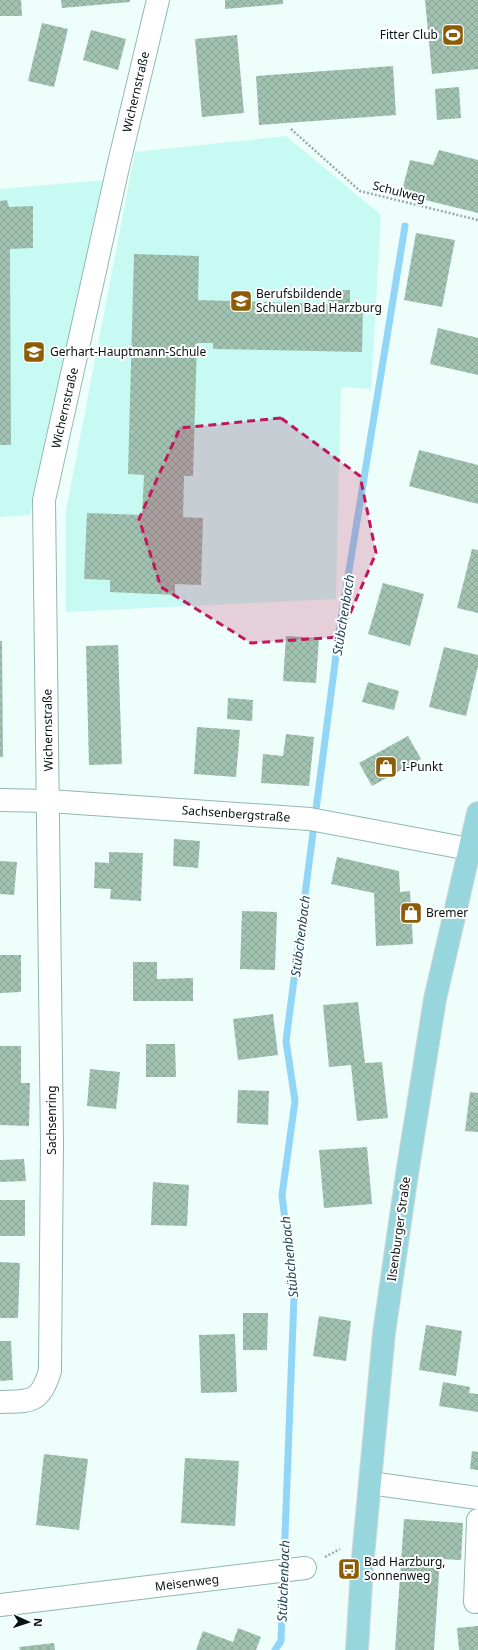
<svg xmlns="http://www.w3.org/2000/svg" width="478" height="1650" viewBox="0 0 478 1650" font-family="'Noto Sans',sans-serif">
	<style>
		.built { fill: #c7faf2 }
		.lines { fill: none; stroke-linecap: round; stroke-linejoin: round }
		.stream { stroke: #91d6f6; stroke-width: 7 }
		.building { fill: url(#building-cross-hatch) }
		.minor-casing { stroke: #90b7b1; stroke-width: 24 }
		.major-casing { stroke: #d7d9d9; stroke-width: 24 }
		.path { stroke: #9caba9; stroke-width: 2.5; stroke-dasharray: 2 2; stroke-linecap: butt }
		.minor { stroke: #fff; stroke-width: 22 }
		.major { stroke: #97d6dd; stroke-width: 22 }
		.marked { fill: #c2185b; fill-opacity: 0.2; stroke: #c2185b; stroke-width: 3; stroke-dasharray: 8 5; stroke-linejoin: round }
		.labels { text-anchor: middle; stroke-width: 4; stroke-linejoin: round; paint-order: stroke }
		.poi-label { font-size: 12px; fill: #041210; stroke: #fff; text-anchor: start }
		.street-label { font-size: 12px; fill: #041210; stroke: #fff }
		.water-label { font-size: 13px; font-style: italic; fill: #1f4758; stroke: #fff }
	</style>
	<defs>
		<pattern id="building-cross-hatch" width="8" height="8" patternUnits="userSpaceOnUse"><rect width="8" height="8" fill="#a1c2b1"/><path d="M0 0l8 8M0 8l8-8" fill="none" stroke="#89a697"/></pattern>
	</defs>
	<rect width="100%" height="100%" fill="#eefefb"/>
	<!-- built -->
	<g class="built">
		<path d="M 286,136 L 381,215 L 371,389 L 341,387 L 336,599 L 66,612 L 66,511 L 135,152 Z"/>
		<path d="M 106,180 L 30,515 L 0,517 L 0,189 Z"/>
	</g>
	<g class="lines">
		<!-- stream -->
		<path class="stream" d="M 275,1650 L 281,1641 L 294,1297 L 282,1195 L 295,1101 L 286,1041 L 339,632 L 405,226"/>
	</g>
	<!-- building -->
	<g class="building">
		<path d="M 0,0 L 21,0 L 22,16 L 0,16 Z"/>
		<path d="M 61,0 L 130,0 L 130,2 L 62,8 Z"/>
		<path d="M 225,0 L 283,0 L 283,4 L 225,9 Z"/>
		<path d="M 425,0 L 478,0 L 478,69 L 432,74 Z"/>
		<path d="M 42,23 L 68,29 L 54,87 L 28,81 Z"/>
		<path d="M 91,30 L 126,39 L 118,70 L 83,60 Z"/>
		<path d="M 237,35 L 244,113 L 202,117 L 195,39 Z"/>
		<path d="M 393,66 L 396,115 L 259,125 L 256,76 Z"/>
		<path d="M 459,87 L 461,118 L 437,120 L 435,89 Z"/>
		<path d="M 439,150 L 478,160 L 478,213 L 401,194 L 410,160 L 433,165 Z"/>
		<path d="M 7,200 L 9,207 L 33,206 L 33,248 L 10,249 L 11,445 L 0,445 L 0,201 Z"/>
		<path d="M 416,233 L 455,240 L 442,307 L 404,300 Z"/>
		<path d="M 134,254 L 199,256 L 198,300 L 328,304 L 328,290 L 350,290 L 350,304 L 363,305 L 362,352 L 213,349 L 213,343 L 197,343 L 193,476 L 184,476 L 183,517 L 203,518 L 201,585 L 175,584 L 175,595 L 110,592 L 110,580 L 84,579 L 87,513 L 142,515 L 144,475 L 128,474 Z"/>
		<path d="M 438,328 L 478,338 L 478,375 L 430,364 Z"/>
		<path d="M 419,450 L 478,465 L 478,504 L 409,486 Z"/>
		<path d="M 472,549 L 478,550 L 478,613 L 457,608 Z"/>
		<path d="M 383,583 L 424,594 L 410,646 L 368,634 Z"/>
		<path d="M 286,636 L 319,638 L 316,683 L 283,681 Z"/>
		<path d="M 0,641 L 2,641 L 3,757 L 0,757 Z"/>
		<path d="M 118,645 L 122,764 L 89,765 L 86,646 Z"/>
		<path d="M 444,647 L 478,655 L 478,666 L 466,716 L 429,707 Z"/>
		<path d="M 368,682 L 399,691 L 394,710 L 362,702 Z"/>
		<path d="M 228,698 L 253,700 L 252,721 L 227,719 Z"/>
		<path d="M 197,727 L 240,730 L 236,777 L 194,774 Z"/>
		<path d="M 286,734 L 314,737 L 309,786 L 261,783 L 263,754 L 283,756 Z"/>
		<path d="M 408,736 L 421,759 L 372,786 L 359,763 Z"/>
		<path d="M 174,839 L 200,841 L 198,868 L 173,866 Z"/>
		<path d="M 109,852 L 143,853 L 141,901 L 110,899 L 111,889 L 94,888 L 95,862 L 109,863 Z"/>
		<path d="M 337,857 L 399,871 L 400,892 L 410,891 L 413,944 L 376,946 L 374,893 L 331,884 Z"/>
		<path d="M 0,861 L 17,862 L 14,895 L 0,894 Z"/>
		<path d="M 242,911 L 277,912 L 275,970 L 240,969 Z"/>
		<path d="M 0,955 L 21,955 L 21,992 L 0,993 Z"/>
		<path d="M 133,962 L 157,962 L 157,979 L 193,978 L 193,1001 L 133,1001 Z"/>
		<path d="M 358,1002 L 365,1063 L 382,1062 L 388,1118 L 357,1121 L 351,1065 L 329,1067 L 323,1005 Z"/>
		<path d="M 273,1014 L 278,1055 L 238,1060 L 233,1019 Z"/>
		<path d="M 146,1044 L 175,1044 L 176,1077 L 146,1077 Z"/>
		<path d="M 0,1046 L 21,1046 L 21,1083 L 30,1083 L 29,1126 L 0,1125 Z"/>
		<path d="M 90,1069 L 120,1072 L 116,1109 L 87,1106 Z"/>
		<path d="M 238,1090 L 269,1091 L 268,1125 L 237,1123 Z"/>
		<path d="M 470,1092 L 478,1093 L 478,1132 L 465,1131 Z"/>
		<path d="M 367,1147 L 372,1204 L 324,1208 L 319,1150 Z"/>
		<path d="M 24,1159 L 26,1181 L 0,1182 L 0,1160 Z"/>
		<path d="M 153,1182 L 189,1185 L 187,1226 L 151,1225 Z"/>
		<rect x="0" y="1200" width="25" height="36"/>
		<path d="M 0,1262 L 20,1263 L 18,1318 L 0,1318 Z"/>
		<path d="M 243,1313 L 268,1313 L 267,1350 L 243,1350 Z"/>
		<path d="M 319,1316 L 351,1321 L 346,1361 L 313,1356 Z"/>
		<path d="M 426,1325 L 462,1331 L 456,1376 L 419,1370 Z"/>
		<path d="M 235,1334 L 237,1392 L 201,1393 L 199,1335 Z"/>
		<path d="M 0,1341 L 11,1341 L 13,1380 L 0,1381 Z"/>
		<path d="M 443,1382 L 470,1387 L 469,1393 L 478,1394 L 478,1412 L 439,1406 Z"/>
		<path d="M 472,1451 L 478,1452 L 478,1470 L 470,1469 Z"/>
		<path d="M 44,1454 L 88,1459 L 79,1530 L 36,1525 Z"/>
		<path d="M 185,1458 L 239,1461 L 235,1526 L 181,1523 Z"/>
		<path d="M 404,1519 L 463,1523 L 461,1560 L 440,1559 L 434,1650 L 395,1650 Z"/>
		<path d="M 478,1626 L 478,1650 L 459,1650 L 457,1628 Z"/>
		<path d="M 238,1628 L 261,1637 L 256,1650 L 196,1650 L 203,1631 L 233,1642 Z"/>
		<path d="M 54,1643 L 55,1650 L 20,1650 L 19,1647 Z"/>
	</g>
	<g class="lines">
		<!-- minor casing -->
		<g class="minor-casing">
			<g id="minor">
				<path d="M 0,800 L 49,801 L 310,819 L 469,849"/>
				<path d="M 0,1402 C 30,1401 40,1404 50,1371 L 52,1143 L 44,500 L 118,167 L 158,0"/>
				<path d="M 370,1483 L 478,1498"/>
				<path d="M 475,1602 L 478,1520"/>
				<path d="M 0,1605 L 305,1568"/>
			</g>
		</g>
		<!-- major casing -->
		<g class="major-casing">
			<path id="major" d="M 357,1650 L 362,1567 L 384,1333 L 407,1174 L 435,999 L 478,813"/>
		</g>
		<!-- path -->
		<g class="path">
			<path d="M 291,129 L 360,191 L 478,220"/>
			<path d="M 325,1557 L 340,1549"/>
		</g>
		<!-- minor -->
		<use href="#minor" class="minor"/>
		<!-- major -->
		<use href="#major" class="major"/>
	</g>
	<!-- marked area -->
	<path class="marked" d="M 281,418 L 360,476 L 376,553 L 340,637 L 251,643 L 161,587 L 139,519 L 180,428 Z"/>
	<!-- icons -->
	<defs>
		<g id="stadium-square" transform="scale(1.15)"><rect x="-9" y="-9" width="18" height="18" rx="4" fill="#8d5c07" stroke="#fff"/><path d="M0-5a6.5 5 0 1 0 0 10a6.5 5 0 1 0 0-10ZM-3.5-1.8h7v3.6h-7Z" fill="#fff"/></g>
		<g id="school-square" transform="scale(1.15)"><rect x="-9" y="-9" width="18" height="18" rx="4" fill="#8d5c07" stroke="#fff"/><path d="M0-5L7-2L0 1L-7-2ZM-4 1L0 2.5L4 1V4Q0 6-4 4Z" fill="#fff"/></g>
		<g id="shop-square" transform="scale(1.15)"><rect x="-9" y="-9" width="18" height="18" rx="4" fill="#8d5c07" stroke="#fff"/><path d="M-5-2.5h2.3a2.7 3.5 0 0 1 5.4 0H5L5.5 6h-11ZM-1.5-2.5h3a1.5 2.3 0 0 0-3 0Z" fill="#fff"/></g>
		<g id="bus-square" transform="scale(1.15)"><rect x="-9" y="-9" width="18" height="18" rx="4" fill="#8d5c07" stroke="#fff"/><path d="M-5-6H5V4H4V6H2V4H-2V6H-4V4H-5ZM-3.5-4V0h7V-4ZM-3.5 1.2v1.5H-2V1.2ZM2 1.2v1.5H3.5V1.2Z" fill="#fff"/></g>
	</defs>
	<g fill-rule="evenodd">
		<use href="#stadium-square" x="453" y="35"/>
		<use href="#school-square" x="241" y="301"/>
		<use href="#school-square" x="34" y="352"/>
		<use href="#shop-square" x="386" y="767"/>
		<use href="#shop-square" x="411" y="913"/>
		<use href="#bus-square" x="349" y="1569"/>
	</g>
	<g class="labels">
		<!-- poi labels -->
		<g class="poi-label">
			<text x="438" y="39" text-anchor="end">Fitter Club</text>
			<text x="256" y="298">Berufsbildende<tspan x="256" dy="14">Schulen Bad Harzburg</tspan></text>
			<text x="50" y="356">Gerhart-Hauptmann-Schule</text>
			<text x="402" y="771">I-Punkt</text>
			<text x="426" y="917">Bremer</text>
			<text x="364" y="1566">Bad Harzburg,<tspan x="364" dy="14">Sonnenweg</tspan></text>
		</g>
		<!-- street labels -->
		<g class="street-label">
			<text transform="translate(136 92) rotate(-77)" y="4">Wichernstraße</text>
			<text transform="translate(399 192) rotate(14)" y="4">Schulweg</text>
			<text transform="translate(65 408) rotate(-77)" y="4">Wichernstraße</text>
			<text transform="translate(48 730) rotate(-91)" y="4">Wichernstraße</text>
			<text transform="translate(236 814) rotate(4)" y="4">Sachsenbergstraße</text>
			<text transform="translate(52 1120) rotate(-90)" y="4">Sachsenring</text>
			<text transform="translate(399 1229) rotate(-82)" y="4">Ilsenburger Straße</text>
			<text transform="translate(187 1583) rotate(-7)" y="4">Meisenweg</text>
		</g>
		<!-- water labels -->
		<g class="water-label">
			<text transform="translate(343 615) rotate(-81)" y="5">Stübchenbach</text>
			<text transform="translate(300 936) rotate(-83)" y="5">Stübchenbach</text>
			<text transform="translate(289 1257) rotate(-96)" y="5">Stübchenbach</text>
			<text transform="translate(283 1581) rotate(-88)" y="5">Stübchenbach</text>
		</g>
	</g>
	<!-- north arrow -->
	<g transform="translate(28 1622) rotate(93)" stroke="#ffffff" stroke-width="3" paint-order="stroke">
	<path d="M0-3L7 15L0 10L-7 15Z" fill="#041210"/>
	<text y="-6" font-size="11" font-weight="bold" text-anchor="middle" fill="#041210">N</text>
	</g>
</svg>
